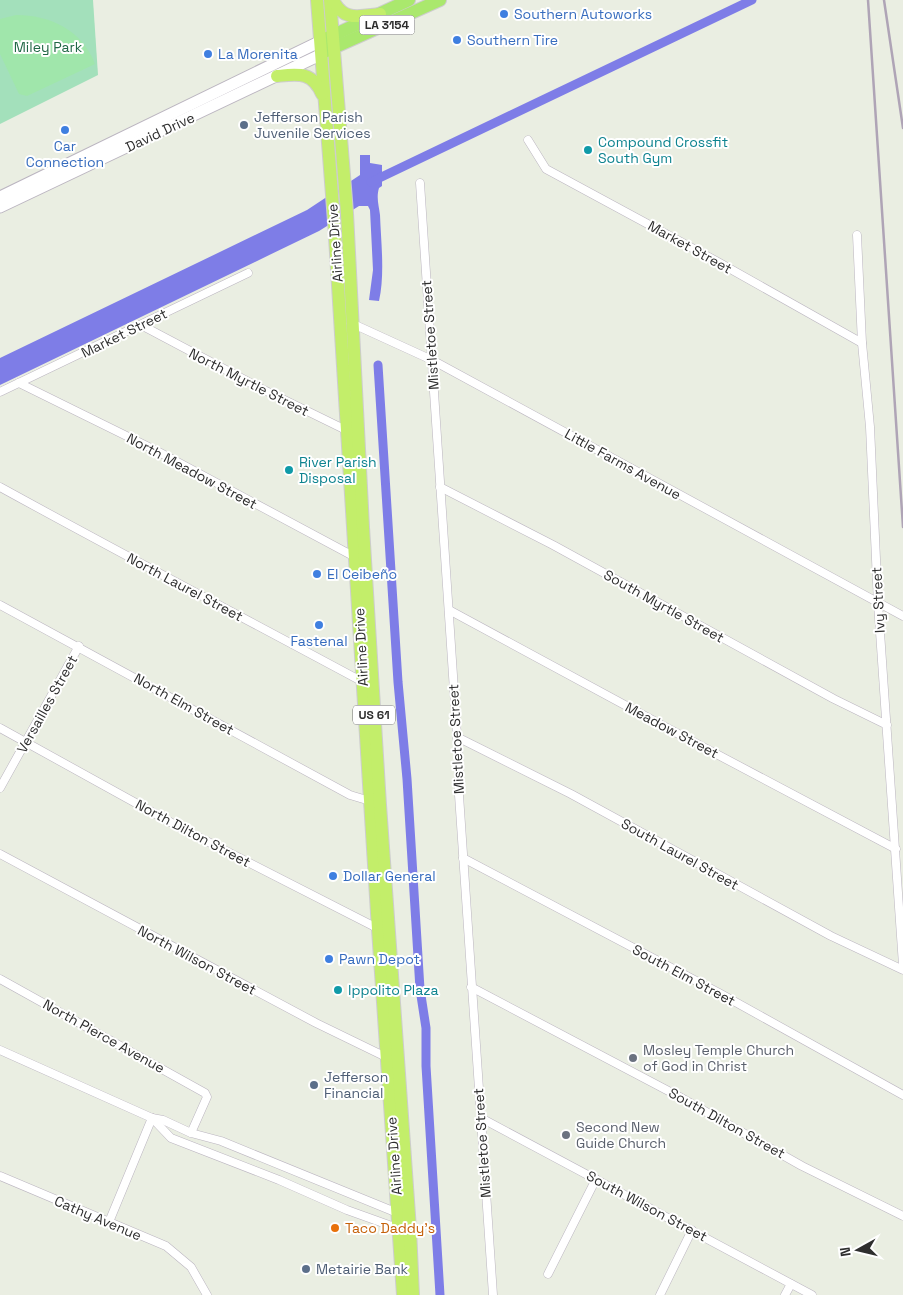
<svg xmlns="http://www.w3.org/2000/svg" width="903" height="1295" viewBox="0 0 903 1295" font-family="'Space Grotesk',sans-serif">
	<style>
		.green { fill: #a3e0bb }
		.pitch { fill: #a0e6ab }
		.water { fill: #7e7de7 }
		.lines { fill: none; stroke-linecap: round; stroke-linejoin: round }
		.canal { stroke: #7e7de7; stroke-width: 9 }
		.minor-casing { stroke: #bbb5c0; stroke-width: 9 }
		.secondary-casing { stroke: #bbb5c0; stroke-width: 13 }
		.primary-casing { stroke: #cdcdcd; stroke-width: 14 }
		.trunk-casing { stroke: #cdcdcd; stroke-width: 14 }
		.minor { stroke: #fff; stroke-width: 8 }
		.secondary { stroke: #fff; stroke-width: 11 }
		.primary { stroke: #aae86d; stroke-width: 12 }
		.trunk { stroke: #c3ee6a; stroke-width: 12 }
		.rail { stroke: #afa4b6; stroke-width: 2.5 }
		.shop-dot { fill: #3f7fe0; stroke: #fff; stroke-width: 2 }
		.service-dot { fill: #5c6f8a; stroke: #fff; stroke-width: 2 }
		.culture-dot { fill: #0f9aa8; stroke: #fff; stroke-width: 2 }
		.worship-dot { fill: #6b7280; stroke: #fff; stroke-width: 2 }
		.food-dot { fill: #e8710a; stroke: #fff; stroke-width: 2 }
		.labels { text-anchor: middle; stroke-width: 4; stroke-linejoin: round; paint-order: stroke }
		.shield { fill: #fff; stroke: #6d6d6d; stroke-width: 1 }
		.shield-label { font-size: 12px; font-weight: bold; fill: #2e2e2e }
		.shop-label { font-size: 14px; fill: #366cbe; stroke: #fff; text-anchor: start }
		.park-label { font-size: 14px; fill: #216846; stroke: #fff }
		.service-label { font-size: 14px; fill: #4e5e75; stroke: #fff; text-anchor: start }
		.street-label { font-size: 14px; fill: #2e2e2e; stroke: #fff }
		.culture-label { font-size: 14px; fill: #0d838f; stroke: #fff; text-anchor: start }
		.worship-label { font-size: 14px; fill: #5b616d; stroke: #fff; text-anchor: start }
		.food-label { font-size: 14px; fill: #c56008; stroke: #fff; text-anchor: start }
	</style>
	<rect width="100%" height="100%" fill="#eaeee2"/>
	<!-- green -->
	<path class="green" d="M 0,0 L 93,0 L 98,75 L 0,124 Z"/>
	<!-- pitch -->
	<path class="pitch" d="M 16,15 C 50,15 82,30 95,64 L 27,96 L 19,94 L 0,54 L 0,19 Z"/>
	<!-- water -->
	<path class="water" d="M 360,155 L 370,155 L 370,163 L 382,165 L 382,186 L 379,188 C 376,198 379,206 380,215 C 381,243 385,274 379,301 L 369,300 L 373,270 L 370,210 L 368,206 L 359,206 L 319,231 L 0,385 L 0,358 L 307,210 L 360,175 Z"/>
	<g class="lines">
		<!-- canal -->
		<g class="canal">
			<path d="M 371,182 L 752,0"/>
			<path d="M 378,365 L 398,682 L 407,779 L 420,989 L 426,1028 L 426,1066 L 440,1295"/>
		</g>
		<!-- minor casing -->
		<g class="minor-casing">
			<g id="minor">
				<path d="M 528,140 L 546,169 L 718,262 L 862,343"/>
				<path d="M 420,183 L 459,765 L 459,795 L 493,1295"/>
				<path d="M 857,235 L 862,343 L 870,427 L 878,603 L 903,965"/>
				<path d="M 351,323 L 432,360 L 903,616"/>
				<path d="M 141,325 L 260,388 L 350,432"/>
				<path d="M 19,383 L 157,451 L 355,557 L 358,557"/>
				<path d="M 0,392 L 248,273"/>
				<path d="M 0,487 C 120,553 242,617 363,682 L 365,682"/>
				<path d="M 440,487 L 553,545 L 834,699 L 887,725"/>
				<path d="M 0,605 L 350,795 L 370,801"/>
				<path d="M 449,610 L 671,730 L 896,849"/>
				<path d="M 0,728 L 181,828 L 379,929"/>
				<path d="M 457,737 L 571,794 L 831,936 L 903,970"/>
				<path d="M 0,788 L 79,646"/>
				<path d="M 0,854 L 316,1023 L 388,1058"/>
				<path d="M 463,858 L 721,994 L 903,1095"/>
				<path d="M 0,979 L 205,1093 L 207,1097 L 191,1133"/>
				<path d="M 471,987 L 678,1096 L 802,1166 L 903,1216"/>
				<path d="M 0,1050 L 152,1118 L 163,1120 L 191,1133 L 221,1141 L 400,1214"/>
				<path d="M 152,1118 L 171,1138 L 279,1180 L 347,1210 L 400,1229"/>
				<path d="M 481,1118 L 812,1295"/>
				<path d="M 0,1176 L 166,1246 L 191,1267 L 207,1295"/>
				<path d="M 109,1222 L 152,1118"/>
				<path d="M 548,1274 L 596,1179"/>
				<path d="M 660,1295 L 692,1230"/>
				<path d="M 785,1295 L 791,1284"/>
			</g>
		</g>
		<!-- secondary casing -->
		<g class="secondary-casing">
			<g id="secondary">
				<path d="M 0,197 L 319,42"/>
				<path d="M 0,207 L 320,55"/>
			</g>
		</g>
		<!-- primary casing -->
		<g class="primary-casing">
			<g id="primary">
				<path d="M 323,40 L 409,0"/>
				<path d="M 324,52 L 440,0"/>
			</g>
		</g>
		<!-- trunk casing -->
		<g class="trunk-casing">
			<g id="trunk">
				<path d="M 317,0 L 334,221 L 378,929 L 403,1295"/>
				<path d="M 330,0 L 347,213 L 363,527 L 380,805 L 410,1229 L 413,1295"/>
				<path d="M 333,0 C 344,22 359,16 380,14"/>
				<path d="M 277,76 C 298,74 312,71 322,94"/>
			</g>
		</g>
		<!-- minor -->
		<use href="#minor" class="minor"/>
		<!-- secondary -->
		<use href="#secondary" class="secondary"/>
		<!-- primary -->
		<use href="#primary" class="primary"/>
		<!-- trunk -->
		<use href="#trunk" class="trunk"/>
		<!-- rail -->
		<g class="rail">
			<path d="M 868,0 L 903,527"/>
			<path d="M 884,0 L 903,128"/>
		</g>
	</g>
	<!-- markers -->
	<g class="shop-dot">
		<circle cx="504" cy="14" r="5"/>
		<circle cx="457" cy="40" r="5"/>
		<circle cx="208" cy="54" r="5"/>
		<circle cx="65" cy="130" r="5"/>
		<circle cx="317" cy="574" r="5"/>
		<circle cx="319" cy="625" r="5"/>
		<circle cx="333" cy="876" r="5"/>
		<circle cx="329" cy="959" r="5"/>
	</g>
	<g class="service-dot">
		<circle cx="244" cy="125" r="5"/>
		<circle cx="314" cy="1085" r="5"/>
		<circle cx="306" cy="1269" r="5"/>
	</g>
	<g class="culture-dot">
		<circle cx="588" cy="150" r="5"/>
		<circle cx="289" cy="470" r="5"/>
		<circle cx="338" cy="990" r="5"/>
	</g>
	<g class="worship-dot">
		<circle cx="633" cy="1058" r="5"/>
		<circle cx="566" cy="1135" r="5"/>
	</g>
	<circle class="food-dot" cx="335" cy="1228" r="5"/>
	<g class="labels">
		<!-- shield labels -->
		<g class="shield">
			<rect x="359.5" y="15.5" width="55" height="19" rx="4"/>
			<rect x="353" y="705.5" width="42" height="19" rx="4"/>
		</g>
		<g class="shield-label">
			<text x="387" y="29">LA 3154</text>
			<text x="374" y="719">US 61</text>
		</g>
		<!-- shop labels -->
		<g class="shop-label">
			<text x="514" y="19">Southern Autoworks</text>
			<text x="467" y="45">Southern Tire</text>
			<text x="218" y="59">La Morenita</text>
			<text x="65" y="151" text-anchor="middle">Car<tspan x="65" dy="16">Connection</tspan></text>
			<text x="327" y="579">El Ceibeño</text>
			<text x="319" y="646" text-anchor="middle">Fastenal</text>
			<text x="343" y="881">Dollar General</text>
			<text x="339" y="964">Pawn Depot</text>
		</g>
		<!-- park labels -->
		<g class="park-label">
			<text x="48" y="52">Miley Park</text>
		</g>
		<!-- service labels -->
		<g class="service-label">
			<text x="254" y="122">Jefferson Parish<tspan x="254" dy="16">Juvenile Services</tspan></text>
			<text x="324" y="1082">Jefferson<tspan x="324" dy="16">Financial</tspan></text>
			<text x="316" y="1274">Metairie Bank</text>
		</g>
		<!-- street labels -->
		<g class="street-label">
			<text transform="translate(160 132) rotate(-25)" y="5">David Drive</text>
			<text transform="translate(335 243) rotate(-94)" y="5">Airline Drive</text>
			<text transform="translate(690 247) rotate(29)" y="5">Market Street</text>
			<text transform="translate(124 333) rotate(-26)" y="5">Market Street</text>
			<text transform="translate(430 335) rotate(-94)" y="5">Mistletoe Street</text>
			<text transform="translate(249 382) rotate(27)" y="5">North Myrtle Street</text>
			<text transform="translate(623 464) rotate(29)" y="5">Little Farms Avenue</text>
			<text transform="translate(192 471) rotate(28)" y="5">North Meadow Street</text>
			<text transform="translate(185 587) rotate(28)" y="5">North Laurel Street</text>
			<text transform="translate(878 600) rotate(-93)" y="5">Ivy Street</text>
			<text transform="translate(664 606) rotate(29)" y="5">South Myrtle Street</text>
			<text transform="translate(361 647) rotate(-93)" y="5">Airline Drive</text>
			<text transform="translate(47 704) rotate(-61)" y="5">Versailles Street</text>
			<text transform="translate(184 704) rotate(29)" y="5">North Elm Street</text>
			<text transform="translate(672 730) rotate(28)" y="5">Meadow Street</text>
			<text transform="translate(456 739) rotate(-93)" y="5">Mistletoe Street</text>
			<text transform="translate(193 833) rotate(28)" y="5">North Dilton Street</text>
			<text transform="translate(680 854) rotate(29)" y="5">South Laurel Street</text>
			<text transform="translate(197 960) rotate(28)" y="5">North Wilson Street</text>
			<text transform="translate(684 975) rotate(28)" y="5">South Elm Street</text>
			<text transform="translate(104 1036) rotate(29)" y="5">North Pierce Avenue</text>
			<text transform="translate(727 1123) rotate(29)" y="5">South Dilton Street</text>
			<text transform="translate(482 1143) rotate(-94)" y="5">Mistletoe Street</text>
			<text transform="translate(394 1156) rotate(-94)" y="5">Airline Drive</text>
			<text transform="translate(647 1206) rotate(28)" y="5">South Wilson Street</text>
			<text transform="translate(98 1218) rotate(23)" y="5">Cathy Avenue</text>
		</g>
		<!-- culture labels -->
		<g class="culture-label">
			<text x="598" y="147">Compound Crossfit<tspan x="598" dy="16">South Gym</tspan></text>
			<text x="299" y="467">River Parish<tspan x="299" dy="16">Disposal</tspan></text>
			<text x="348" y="995">Ippolito Plaza</text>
		</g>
		<!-- worship labels -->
		<g class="worship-label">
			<text x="643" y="1055">Mosley Temple Church<tspan x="643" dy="16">of God in Christ</tspan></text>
			<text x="576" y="1132">Second New<tspan x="576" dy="16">Guide Church</tspan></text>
		</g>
		<!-- food labels -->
		<g class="food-label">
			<text x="345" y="1233">Taco Daddy's</text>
		</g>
	</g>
	<!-- north arrow -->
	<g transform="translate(858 1250) rotate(262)" stroke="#ffffff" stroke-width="4" paint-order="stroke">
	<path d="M0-4L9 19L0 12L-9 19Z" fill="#2e2e2e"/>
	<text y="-8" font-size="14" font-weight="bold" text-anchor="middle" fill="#2e2e2e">N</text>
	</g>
</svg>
